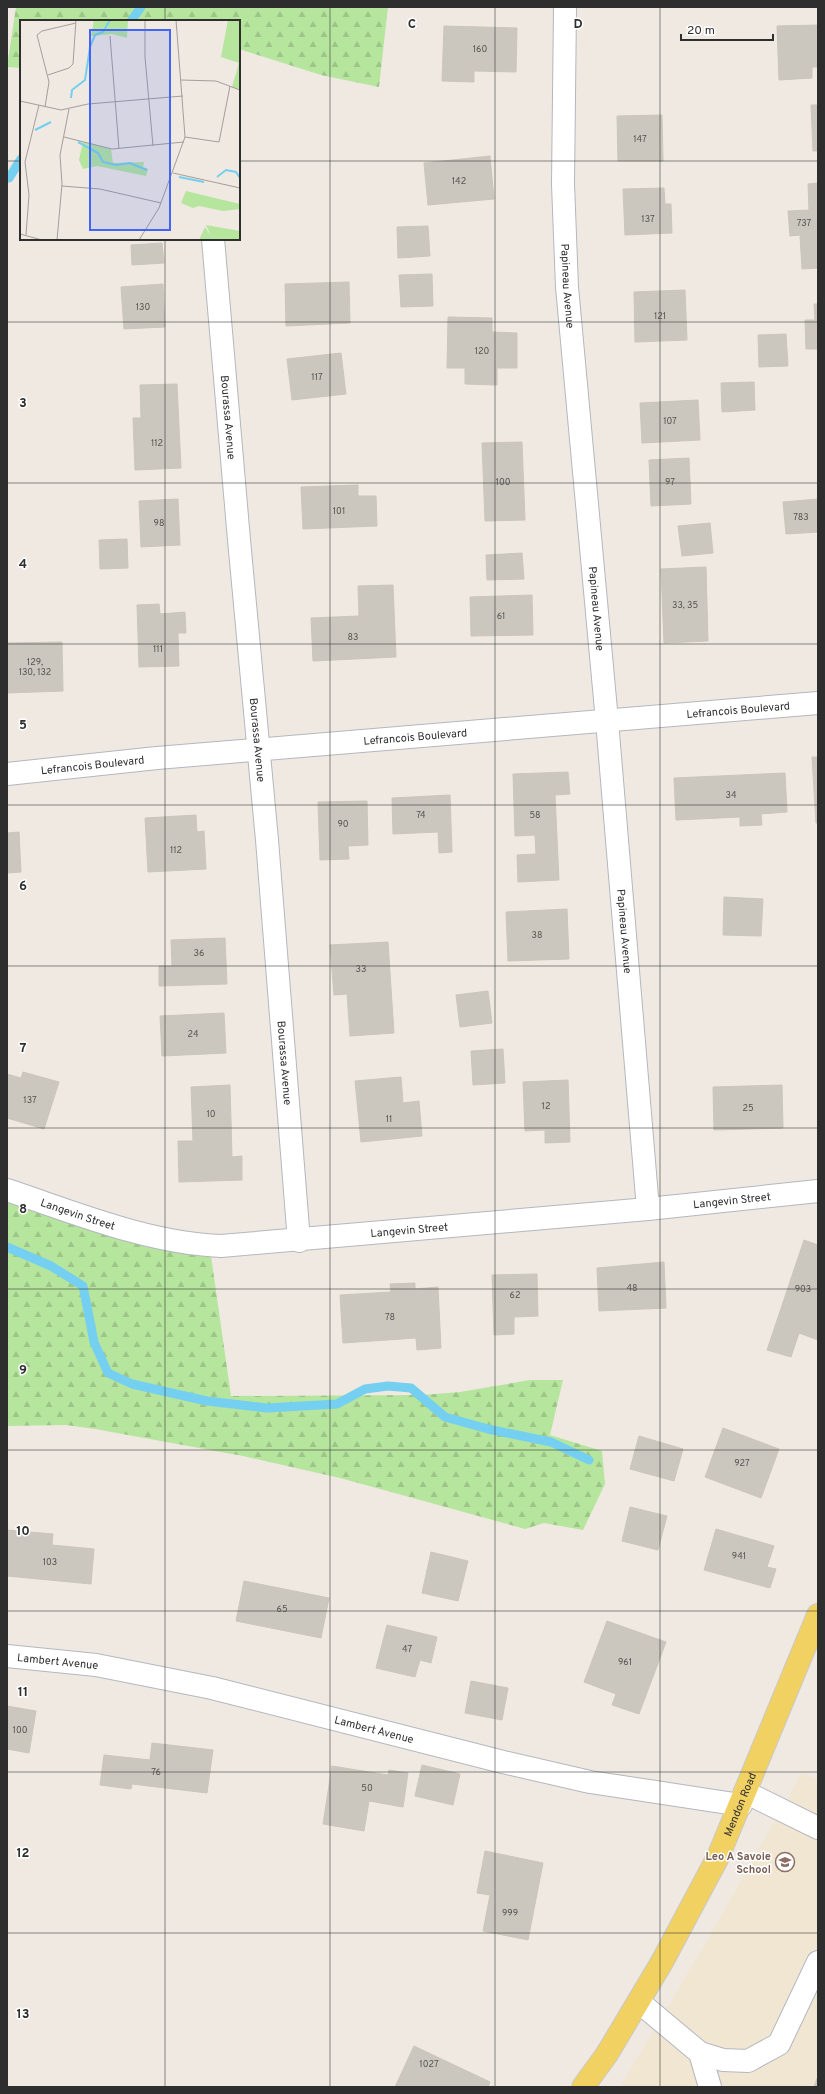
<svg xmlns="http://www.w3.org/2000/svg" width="825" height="2094" font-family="Overpass,sans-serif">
<defs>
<pattern id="forest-firs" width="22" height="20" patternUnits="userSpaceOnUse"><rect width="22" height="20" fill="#b6e59e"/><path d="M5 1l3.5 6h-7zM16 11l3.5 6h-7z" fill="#9dc588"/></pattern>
</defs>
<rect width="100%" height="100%" fill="#efe9e1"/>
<polygon fill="#f0e6d1" points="802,1773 818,1780 818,2087 620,2087 705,1944"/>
<g fill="url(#forest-firs)">
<polygon points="16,7 388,7 379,87 321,75 239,49 239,21 21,21 21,68 7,67"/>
<polygon points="7,1188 209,1242 231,1396 422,1395 460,1392 530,1380 563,1380 550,1435 602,1451 605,1484 583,1530 544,1523 525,1529 340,1478 243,1456 95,1429 66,1425 7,1426"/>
</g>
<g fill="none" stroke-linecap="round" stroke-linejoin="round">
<g stroke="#75cff0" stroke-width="9">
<polyline points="131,21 141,7"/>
<polyline points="7,178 9,178 21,159"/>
<polyline points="7,1247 51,1266 83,1286 94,1342 108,1373 132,1384 207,1401 267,1408 337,1404 365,1389 388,1386 411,1388 445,1417 488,1429 551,1442 589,1460"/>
</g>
</g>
<g fill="#cbc7bf" stroke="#cbc5ba">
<polygon points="818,25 818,67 812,67 812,78 779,80 777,26"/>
<polygon points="444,26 517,28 516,72 474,71 474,82 442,81"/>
<polygon points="811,105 818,105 818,151 813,151"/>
<polygon points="662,115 663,161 618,161 617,116"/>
<polygon points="490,156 494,199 428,205 424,163"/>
<polygon points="818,183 818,268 802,269 800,235 790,236 788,211 809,210 808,184"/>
<polygon points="664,188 665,204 671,204 672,233 625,235 623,189"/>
<polygon points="428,226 430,256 398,258 397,227"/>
<polygon points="162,243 164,263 132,265 131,245"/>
<polygon points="432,274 433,306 401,307 399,275"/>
<polygon points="349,282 350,323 286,326 285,284"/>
<polygon points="163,284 165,327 124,329 121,287"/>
<polygon points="685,290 687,340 635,342 634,292"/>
<polygon points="814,304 818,304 818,349 806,349 805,320 815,320"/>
<polygon points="448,317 492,318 492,332 517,333 517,368 497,368 497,385 465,384 465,368 447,368"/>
<polygon points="786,334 788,366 759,367 758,335"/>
<polygon points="341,353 346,394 292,400 287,359"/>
<polygon points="754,382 755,410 722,412 721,383"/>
<polygon points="177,384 181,468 135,470 133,418 141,418 140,385"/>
<polygon points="698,400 700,440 642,443 640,403"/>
<polygon points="522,442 525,520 485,521 482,443"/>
<polygon points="689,458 691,504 651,506 649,460"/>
<polygon points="358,485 358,496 376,496 377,526 303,529 301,487"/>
<polygon points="178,499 180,545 141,547 139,501"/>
<polygon points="818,499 818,532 786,534 783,502"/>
<polygon points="710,523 713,553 682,556 678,526"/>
<polygon points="127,539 128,568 100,569 99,540"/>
<polygon points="522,553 524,579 487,580 486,555"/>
<polygon points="706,567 708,641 664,643 661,569"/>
<polygon points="393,585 396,657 313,661 311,618 359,616 358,586"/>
<polygon points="532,595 533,635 471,636 470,597"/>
<polygon points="159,604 160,614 185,612 186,633 178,633 179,666 139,667 137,605"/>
<polygon points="62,642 63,691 7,693 7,643"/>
<polygon points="812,757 818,757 818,823 816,823"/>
<polygon points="568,772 570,794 555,795 559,880 518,882 517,855 536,854 535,835 515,836 513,774"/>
<polygon points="785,773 787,812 761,814 762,825 740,826 740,817 676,820 674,778"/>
<polygon points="450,795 452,852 439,853 438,832 393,834 392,798"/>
<polygon points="367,801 368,845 348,846 349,859 320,860 318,802"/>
<polygon points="196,815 197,832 204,831 206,869 148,872 145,818"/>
<polygon points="19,832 21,872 7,873 7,833"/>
<polygon points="724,897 763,899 761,936 723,935"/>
<polygon points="567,909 569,959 508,961 506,912"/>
<polygon points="225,938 227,984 159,986 159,966 172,966 171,940"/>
<polygon points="388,942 394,1033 350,1036 347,994 334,995 330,945"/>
<polygon points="488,991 492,1023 460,1027 456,995"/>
<polygon points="224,1013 226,1053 162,1056 160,1016"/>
<polygon points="503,1049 505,1083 473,1085 471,1051"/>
<polygon points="23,1072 59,1082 44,1129 7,1118 7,1074 21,1078"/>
<polygon points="401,1077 403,1103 419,1101 422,1136 361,1142 355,1081"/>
<polygon points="568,1080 570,1142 545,1143 545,1130 525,1131 523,1082"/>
<polygon points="230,1085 232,1157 242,1156 242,1180 179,1182 178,1141 193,1141 191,1087"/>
<polygon points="782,1085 783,1128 714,1130 713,1087"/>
<polygon points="804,1240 818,1245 818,1340 799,1333 791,1357 767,1350"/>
<polygon points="664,1262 666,1308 599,1311 597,1268"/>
<polygon points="537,1274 538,1316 514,1317 514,1334 494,1335 492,1275"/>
<polygon points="415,1283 415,1289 438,1287 441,1348 417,1350 416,1338 343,1343 340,1295 391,1292 390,1284"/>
<polygon points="723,1428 779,1449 761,1498 705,1477"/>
<polygon points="639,1436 683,1449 674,1481 630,1469"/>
<polygon points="630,1507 667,1516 658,1550 622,1541"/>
<polygon points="716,1529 774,1546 767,1567 776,1569 770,1588 704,1570"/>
<polygon points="7,1530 53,1534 52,1545 94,1549 91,1584 7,1576"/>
<polygon points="431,1552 468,1561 458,1601 422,1593"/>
<polygon points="244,1581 329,1598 321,1638 236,1621"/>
<polygon points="607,1621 666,1642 639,1714 612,1705 616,1694 584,1682"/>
<polygon points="387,1625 437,1637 431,1663 420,1660 415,1677 376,1668"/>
<polygon points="471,1681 508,1688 502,1720 465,1713"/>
<polygon points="7,1706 36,1711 29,1753 7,1749"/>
<polygon points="152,1743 213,1750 207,1793 132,1784 131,1789 100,1785 104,1755 150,1760"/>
<polygon points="422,1765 460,1774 453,1805 415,1796"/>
<polygon points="332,1766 388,1775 389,1770 408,1773 403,1807 369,1801 364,1831 323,1824"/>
<polygon points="485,1851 543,1863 528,1940 483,1931 490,1895 477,1893"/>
<polygon points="414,2046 490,2082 488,2087 395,2087"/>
<polygon points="818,2076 818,2087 814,2087"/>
</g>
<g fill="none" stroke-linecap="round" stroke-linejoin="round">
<defs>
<g id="minor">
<path id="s1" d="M565,7L563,184L567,287L607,721L648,1209"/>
<path id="s2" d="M213,239L239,540L267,840L299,1241"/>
<path id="s3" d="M7,774L157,758L818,703"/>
<path id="s4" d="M7,1190C76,1213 148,1243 221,1246L648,1209L818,1191"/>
<path id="s5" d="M7,1656L96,1665L212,1688L503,1762L590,1782L741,1805"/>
<polyline points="745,1792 818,1828"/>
<polyline points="639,2002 700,2053 723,2060 748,2061 779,2044 818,1962"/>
<polyline points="700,2053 710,2087"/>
</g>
<g id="major">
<path id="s6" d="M583,2087L607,2054L662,1962L718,1857L818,1615"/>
</g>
</defs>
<use href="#minor" stroke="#b4b7c1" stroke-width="24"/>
<use href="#major" stroke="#c9c9c9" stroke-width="24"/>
<use href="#minor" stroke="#fff" stroke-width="22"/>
<use href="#major" stroke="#f2d163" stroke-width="22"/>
</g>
<path fill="none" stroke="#2e2e2e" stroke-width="1" stroke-opacity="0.55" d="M165,7V21M330,7V2087M495,7V2087M660,7V2087M7,161H21M239,161H818M165,239V2087M7,322H818M7,483H818M7,644H818M7,805H818M7,966H818M7,1128H818M7,1289H818M7,1450H818M7,1611H818M7,1772H818M7,1933H818"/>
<defs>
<symbol id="school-ring" viewBox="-11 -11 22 22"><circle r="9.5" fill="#fff" stroke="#8d6e63" stroke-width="1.5"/><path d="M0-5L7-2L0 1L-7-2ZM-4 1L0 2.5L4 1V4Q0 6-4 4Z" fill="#8d6e63"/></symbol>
</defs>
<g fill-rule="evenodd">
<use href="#school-ring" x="774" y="1851" width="22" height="22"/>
</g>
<g text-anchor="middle" stroke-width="3" stroke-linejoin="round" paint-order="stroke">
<g font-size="9" fill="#555452">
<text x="480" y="52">160</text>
<text x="640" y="142">147</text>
<text x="459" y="184">142</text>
<text x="648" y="222">137</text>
<text x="804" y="226">737</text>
<text x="143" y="310">130</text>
<text x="660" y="319">121</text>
<text x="482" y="354">120</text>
<text x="317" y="380">117</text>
<text x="670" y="424">107</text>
<text x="157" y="446">112</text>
<text x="503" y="485">100</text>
<text x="670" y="485">97</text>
<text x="339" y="514">101</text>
<text x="801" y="520">783</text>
<text x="159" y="526">98</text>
<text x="685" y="608">33, 35</text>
<text x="501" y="619">61</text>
<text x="353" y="640">83</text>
<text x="158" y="652">111</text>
<text x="35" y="665">129,<tspan x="35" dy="10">130, 132</tspan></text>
<text x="731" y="798">34</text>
<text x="421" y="818">74</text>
<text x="535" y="818">58</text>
<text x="343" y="827">90</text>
<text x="176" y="853">112</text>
<text x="537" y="938">38</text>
<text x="199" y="956">36</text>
<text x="361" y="972">33</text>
<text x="193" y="1037">24</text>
<text x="30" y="1103">137</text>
<text x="546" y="1109">12</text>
<text x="748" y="1111">25</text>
<text x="211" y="1117">10</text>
<text x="389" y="1122">11</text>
<text x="632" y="1291">48</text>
<text x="803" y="1292">903</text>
<text x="515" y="1298">62</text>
<text x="390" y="1320">78</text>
<text x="742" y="1466">927</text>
<text x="739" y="1559">941</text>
<text x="50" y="1565">103</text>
<text x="282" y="1612">65</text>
<text x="407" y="1652">47</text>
<text x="625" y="1665">961</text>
<text x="20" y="1733">100</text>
<text x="156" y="1775">76</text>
<text x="367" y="1791">50</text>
<text x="510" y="1916">999</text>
<text x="429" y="2067">1027</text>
</g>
<g font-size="11" fill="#2e2e2e" stroke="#fff">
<text dy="4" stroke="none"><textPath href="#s1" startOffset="279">Papineau Avenue</textPath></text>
<text dy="4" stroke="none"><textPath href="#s2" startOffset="179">Bourassa Avenue</textPath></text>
<text dy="4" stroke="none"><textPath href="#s1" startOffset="603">Papineau Avenue</textPath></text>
<text dy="4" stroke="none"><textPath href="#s3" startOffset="734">Lefrancois Boulevard</textPath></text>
<text dy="4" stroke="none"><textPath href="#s3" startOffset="410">Lefrancois Boulevard</textPath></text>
<text dy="4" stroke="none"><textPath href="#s2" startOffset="503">Bourassa Avenue</textPath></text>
<text dy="4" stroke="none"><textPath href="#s3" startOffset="86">Lefrancois Boulevard</textPath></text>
<text dy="4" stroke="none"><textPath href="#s1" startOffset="927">Papineau Avenue</textPath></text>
<text dy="4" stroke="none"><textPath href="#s2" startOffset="827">Bourassa Avenue</textPath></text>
<text dy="4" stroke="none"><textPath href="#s4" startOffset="735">Langevin Street</textPath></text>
<text dy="4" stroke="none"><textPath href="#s4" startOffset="75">Langevin Street</textPath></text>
<text dy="4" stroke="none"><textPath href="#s4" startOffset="411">Langevin Street</textPath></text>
<text dy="4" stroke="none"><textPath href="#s5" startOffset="51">Lambert Avenue</textPath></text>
<text dy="4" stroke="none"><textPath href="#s5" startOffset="375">Lambert Avenue</textPath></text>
<text dy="4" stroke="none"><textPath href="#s6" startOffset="324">Mendon Road</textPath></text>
</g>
<g font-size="11" font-weight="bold" fill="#785e54" stroke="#fff" text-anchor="end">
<text x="771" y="1860">Leo A Savoie<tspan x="771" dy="13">School</tspan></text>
</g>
</g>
<g transform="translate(20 20)">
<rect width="220" height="220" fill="#efe9e1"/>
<path d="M186,205L220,211V220H199L191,216Z" fill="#b6e59e"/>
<path d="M74,0H108L107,18L92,14L71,16ZM208,0H220V70L212,67L219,43L201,37ZM63,122L91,129L93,143L124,142L123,147L128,149L126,156L77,146L63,149L59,140ZM166,171L220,184V189L203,191L179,186L173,188L161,183ZM185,207L191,216L199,220H179Z" fill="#b6e59e"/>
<path fill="none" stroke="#75cff0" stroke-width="2" d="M51,78L52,70L65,60L70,27L75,15L83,12L90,0M15,110L31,102M58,122L78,133L83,142L96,145L110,143L127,150M159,157L184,162M197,157L206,150L216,152L220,158"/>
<path fill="none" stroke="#a29e99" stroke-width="1" d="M125,0V37L133,126M90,16L99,129M28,55L49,48L53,44L56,0M161,60L196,61L220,70M0,81L41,90L68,84L163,76M25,87L29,62L17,15L22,11L56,3M44,117L92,129L164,122M165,117L199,122L210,66M153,153L220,168M42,166L80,169L141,183M0,214L22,220M6,215L9,175L5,142L19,85M37,220L42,164L40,135L49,89M119,220L139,188L165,117L156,0"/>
<path fill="#4264fb" fill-opacity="0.15" stroke="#4264fb" stroke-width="2" d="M70,10H150V210H70Z"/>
<rect width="220" height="220" fill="none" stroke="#2e2e2e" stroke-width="2"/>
</g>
<g font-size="13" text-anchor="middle" font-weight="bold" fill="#2e2e2e" stroke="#fff" stroke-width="3" stroke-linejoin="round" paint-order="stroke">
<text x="412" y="28">C</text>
<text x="578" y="28">D</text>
<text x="23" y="407">3</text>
<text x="23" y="568">4</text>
<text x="23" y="729">5</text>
<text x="23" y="890">6</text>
<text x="23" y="1052">7</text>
<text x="23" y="1213">8</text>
<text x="23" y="1374">9</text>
<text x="23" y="1535">10</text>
<text x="23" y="1696">11</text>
<text x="23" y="1857">12</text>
<text x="23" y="2018">13</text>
</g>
<rect width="825" height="2094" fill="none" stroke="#2e2e2e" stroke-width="16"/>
<path d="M681 34v6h92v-6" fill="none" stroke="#2e2e2e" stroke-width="2"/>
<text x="687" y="34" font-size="12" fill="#2e2e2e" stroke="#ffffff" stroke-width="3" paint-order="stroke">20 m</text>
</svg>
